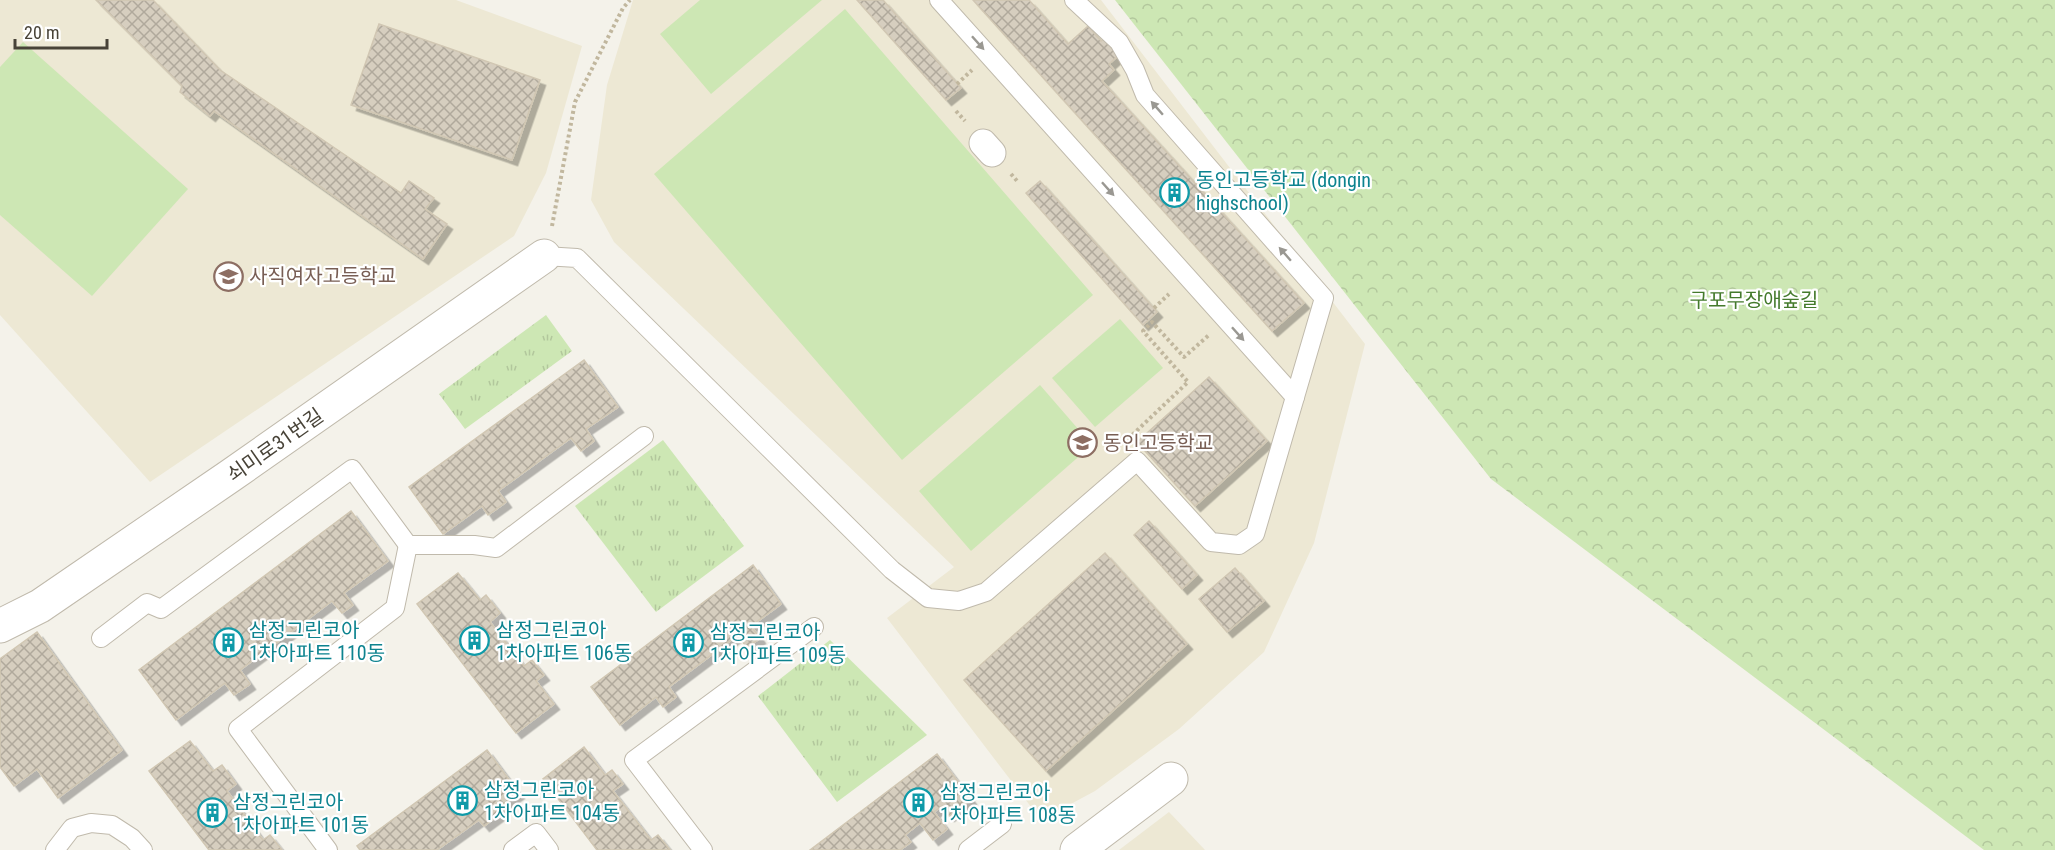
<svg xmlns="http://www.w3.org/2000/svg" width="2055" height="850" font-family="'Roboto Condensed','Noto Sans KR',sans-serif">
<defs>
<pattern id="forest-crowns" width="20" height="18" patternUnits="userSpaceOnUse" patternTransform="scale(1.5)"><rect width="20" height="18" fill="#cde7b4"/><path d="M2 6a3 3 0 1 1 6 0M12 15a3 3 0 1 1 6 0" fill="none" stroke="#b2c79c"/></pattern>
<pattern id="park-tufts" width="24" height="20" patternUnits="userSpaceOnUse" patternTransform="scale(1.5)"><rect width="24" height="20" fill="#cde7b4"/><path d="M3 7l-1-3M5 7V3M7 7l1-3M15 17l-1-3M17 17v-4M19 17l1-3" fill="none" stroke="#b2c79c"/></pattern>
<pattern id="building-cross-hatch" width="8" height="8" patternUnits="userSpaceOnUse" patternTransform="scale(1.5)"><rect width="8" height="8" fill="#d6cebf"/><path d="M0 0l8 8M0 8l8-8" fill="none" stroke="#b0a99c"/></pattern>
<filter id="shadow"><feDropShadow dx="5.5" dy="5.5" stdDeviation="0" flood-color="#0004"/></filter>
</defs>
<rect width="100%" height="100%" fill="#f4f2ea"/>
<g fill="#ede8d4">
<polygon points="0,0 456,0 582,46 546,173 514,236 150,482 0,315"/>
<polygon points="633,0 1101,0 1365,344 1314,543 1264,652 1179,729 1095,791 1041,820 887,618 954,567 614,242 591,200 607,85"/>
<polygon points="1169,812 1205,850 1119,850"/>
</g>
<polygon fill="url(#forest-crowns)" points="1115,0 2055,0 2055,850 1984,850 1491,479"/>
<g fill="url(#park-tufts)">
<polygon points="546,315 572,351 465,429 439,394"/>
<polygon points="663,440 744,546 656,612 575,506"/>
<polygon points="830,640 927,735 837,802 758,696"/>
</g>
<g fill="#cde7b4">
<polygon points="700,0 822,0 711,94 660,34"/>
<polygon points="845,9 1093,295 902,460 654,174"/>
<polygon points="23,42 188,189 92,296 0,215 0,67"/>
<polygon points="1120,319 1163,368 1095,427 1052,378"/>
<polygon points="1040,385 1092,445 971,551 919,491"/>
</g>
<g fill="url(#building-cross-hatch)" stroke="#d1c7b3" stroke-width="1.5" filter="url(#shadow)">
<polygon points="96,0 153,0 220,70 401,193 409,181 434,198 425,209 447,224 423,259 214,111 210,116 180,92 182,86"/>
<polygon points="857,0 883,0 961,88 946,100"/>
<polygon points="973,0 1029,0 1068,44 1088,26 1101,41 1105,38 1120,54 1109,64 1114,70 1102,81 1304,303 1272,331"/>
<polygon points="379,24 540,80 512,160 351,105"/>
<polygon points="1040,181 1157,312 1143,325 1026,193"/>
<polygon points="584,360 618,407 586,429 594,441 581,451 571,438 498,491 506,502 488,515 482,506 443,534 409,487"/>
<polygon points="1209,377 1267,441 1195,506 1137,442"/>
<polygon points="351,511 388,561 344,593 353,605 342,613 332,601 240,670 250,684 234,695 225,683 176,720 139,670"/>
<polygon points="1149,521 1197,575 1182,589 1134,535"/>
<polygon points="1105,553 1187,644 1046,771 964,680"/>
<polygon points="753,565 781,604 751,626 760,638 747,648 738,635 669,687 676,697 663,707 656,697 620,725 591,687"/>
<polygon points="1235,568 1264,601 1227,632 1199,599"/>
<polygon points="458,573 480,600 486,595 500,613 490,622 524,666 532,660 544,675 536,681 554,704 516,733 417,604"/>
<polygon points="37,632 122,750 58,798 37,769 14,786 0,767 0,659"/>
<polygon points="190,741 213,771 222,765 236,784 227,791 263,840 270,835 282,850 209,850 149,771"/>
<polygon points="584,747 605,775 612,770 623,784 613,791 651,840 658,835 670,850 597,850 543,779"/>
<polygon points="487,750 519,793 496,809 500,814 484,826 479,820 437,850 360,850 357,846"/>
<polygon points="937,754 971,799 949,816 942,806 934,812 947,829 933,840 920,823 905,835 911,842 900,850 810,850"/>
</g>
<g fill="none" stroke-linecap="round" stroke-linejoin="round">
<defs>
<g id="service">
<polyline points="939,0 1295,397 1324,298 1145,95 1135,70 1119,42 1074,0"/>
<polyline points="544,256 577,258 892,570 928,598 959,601 986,592 1137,461 1211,542 1239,545 1255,534 1295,397"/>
<polyline points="101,638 147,603 161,609 352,469 408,545"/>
<polyline points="55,850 72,828 91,823 112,825 132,838 143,850"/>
<polyline points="328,850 238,729 395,608 408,545 474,545 496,548 644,436"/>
<polyline points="513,850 536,833 549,850"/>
<polyline points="703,850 634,760 814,627"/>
<polyline points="968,850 1002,824"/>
</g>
<polyline id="pedestrian" points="983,143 992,153"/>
<g id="minor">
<polyline points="0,626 40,606 230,476 544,256"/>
<polyline points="1077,850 1171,779"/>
</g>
</defs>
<use href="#service" stroke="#c0baac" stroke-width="20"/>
<use href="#pedestrian" stroke="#c0baac" stroke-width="29"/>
<use href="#minor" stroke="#c0baac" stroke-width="35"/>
<g stroke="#c1b79e" stroke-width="4" stroke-dasharray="3 3" stroke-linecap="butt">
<polyline points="957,84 972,70"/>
<polyline points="956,111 965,121"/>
<polyline points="1011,174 1018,182"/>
<polyline points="552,226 575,102 623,8 630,0"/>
<polyline points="1154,308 1169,294"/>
<polyline points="1128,439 1188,382 1143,331 1152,322 1184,357 1209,335"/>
</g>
<use href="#service" stroke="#fff" stroke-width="18"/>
<use href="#pedestrian" stroke="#fff" stroke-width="27"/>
<use href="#minor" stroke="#fff" stroke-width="33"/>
</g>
<defs><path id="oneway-solid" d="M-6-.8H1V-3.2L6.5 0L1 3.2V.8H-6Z" transform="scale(1.5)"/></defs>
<g fill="#9a9892">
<use href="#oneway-solid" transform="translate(978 43) rotate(48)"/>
<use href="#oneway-solid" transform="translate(1157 108) rotate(-131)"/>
<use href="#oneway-solid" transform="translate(1108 189) rotate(48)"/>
<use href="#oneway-solid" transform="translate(1285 254) rotate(-131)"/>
<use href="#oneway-solid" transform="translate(1238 334) rotate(48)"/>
</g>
<defs>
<symbol id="building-ring" viewBox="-11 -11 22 22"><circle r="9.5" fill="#fff" stroke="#0f9aa8" stroke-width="1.5"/><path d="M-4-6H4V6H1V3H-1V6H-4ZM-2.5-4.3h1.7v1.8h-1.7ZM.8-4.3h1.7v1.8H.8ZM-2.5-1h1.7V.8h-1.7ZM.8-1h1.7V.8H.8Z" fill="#0f9aa8"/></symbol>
<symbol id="school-ring" viewBox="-11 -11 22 22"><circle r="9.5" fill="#fff" stroke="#8d6e63" stroke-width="1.5"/><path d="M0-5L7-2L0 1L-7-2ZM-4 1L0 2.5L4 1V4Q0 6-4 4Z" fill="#8d6e63"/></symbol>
</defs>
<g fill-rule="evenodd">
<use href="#building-ring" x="1158" y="176" width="33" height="33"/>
<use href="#school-ring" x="212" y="260" width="33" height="33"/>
<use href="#school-ring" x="1066" y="426" width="33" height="33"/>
<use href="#building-ring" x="458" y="624" width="33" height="33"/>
<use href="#building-ring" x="212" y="626" width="33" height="33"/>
<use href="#building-ring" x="672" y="626" width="33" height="33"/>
<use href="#building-ring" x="446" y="784" width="33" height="33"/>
<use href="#building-ring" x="902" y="786" width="33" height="33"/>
<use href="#building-ring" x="196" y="796" width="33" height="33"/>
</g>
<g text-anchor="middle" stroke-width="4.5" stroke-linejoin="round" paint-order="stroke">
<g font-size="20" fill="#0d838f" stroke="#fff" text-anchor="start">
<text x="1196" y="187">동인고등학교 (dongin<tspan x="1196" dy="23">highschool)</tspan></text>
<text x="249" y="637">삼정그린코아<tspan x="249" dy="23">1차아파트 110동</tspan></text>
<text x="496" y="637">삼정그린코아<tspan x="496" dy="23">1차아파트 106동</tspan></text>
<text x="710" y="639">삼정그린코아<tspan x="710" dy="23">1차아파트 109동</tspan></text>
<text x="484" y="797">삼정그린코아<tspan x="484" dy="23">1차아파트 104동</tspan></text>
<text x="940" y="799">삼정그린코아<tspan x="940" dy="23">1차아파트 108동</tspan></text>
<text x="233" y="809">삼정그린코아<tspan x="233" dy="23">1차아파트 101동</tspan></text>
</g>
<g font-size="20" fill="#785e54" stroke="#fff" text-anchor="start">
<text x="249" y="283">사직여자고등학교</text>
<text x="1103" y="450">동인고등학교</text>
</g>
<g font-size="20" fill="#447a2c" stroke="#fff">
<text x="1754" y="307">구포무장애숲길</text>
</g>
<g font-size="20" fill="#484338" stroke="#fff">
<text transform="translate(275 445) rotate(-35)" y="7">쇠미로31번길</text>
</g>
</g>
<path d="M15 39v9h92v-9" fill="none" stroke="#484338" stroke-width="3"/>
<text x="24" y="39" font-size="18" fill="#484338" stroke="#ffffff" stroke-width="4.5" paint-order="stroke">20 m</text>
</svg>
